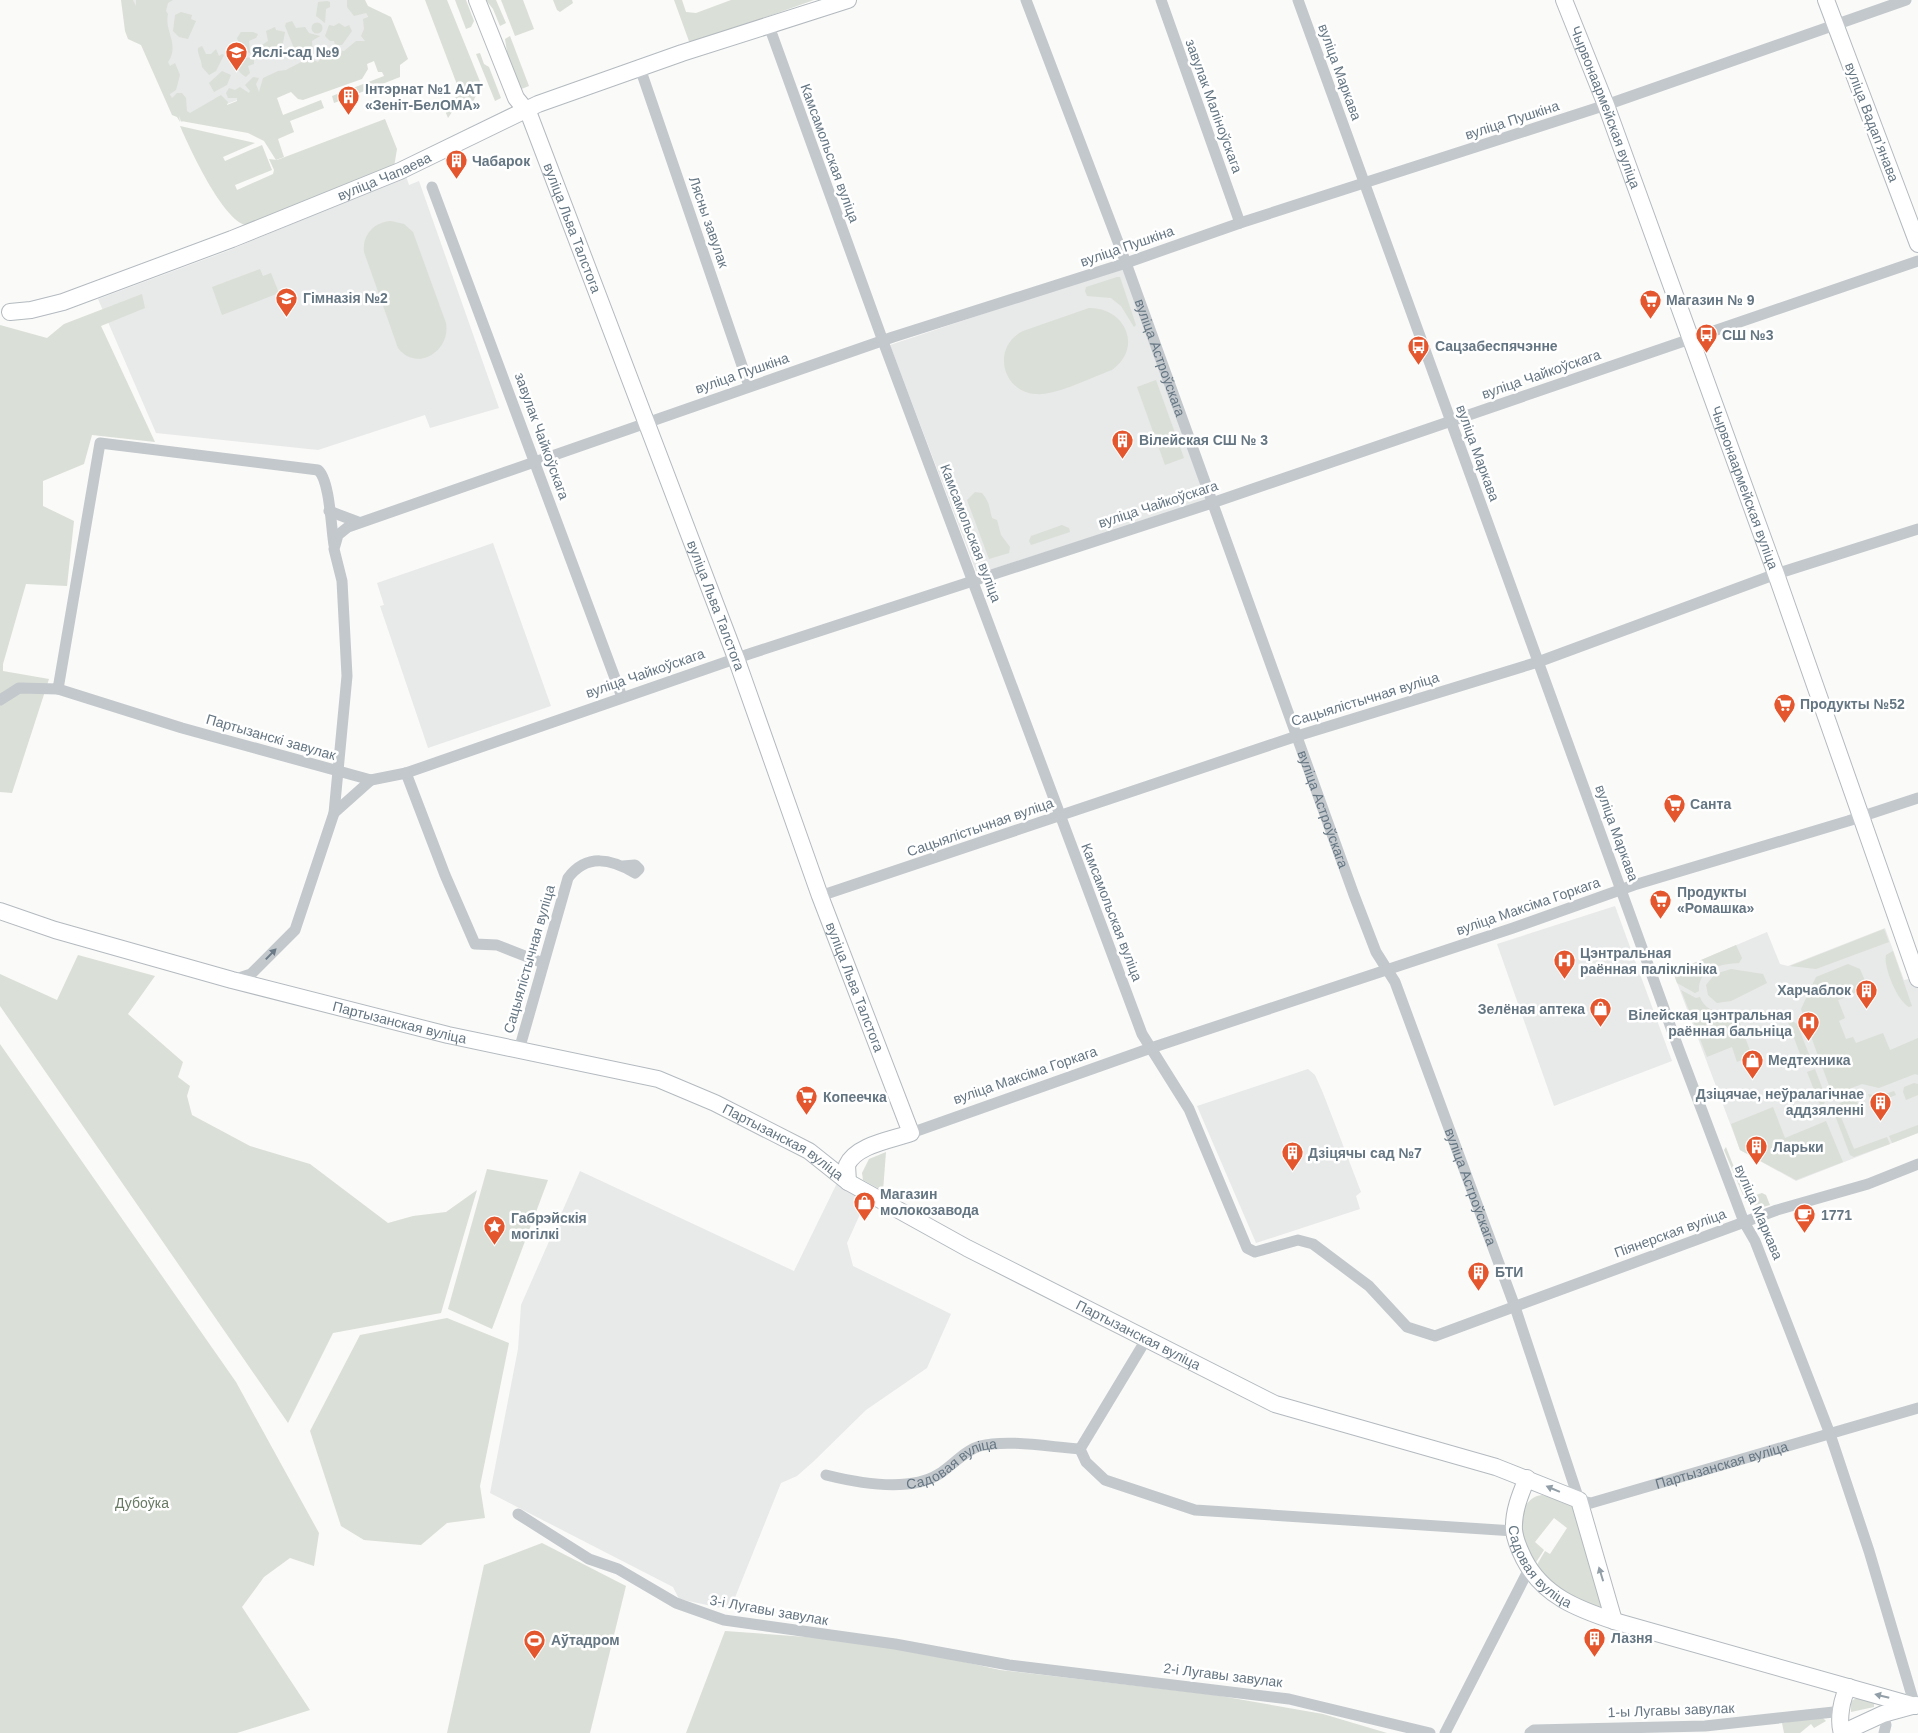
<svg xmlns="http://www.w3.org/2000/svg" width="1918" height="1733" font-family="Arial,sans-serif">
<rect width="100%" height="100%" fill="#fafaf8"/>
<g fill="#e8e9e9">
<polygon points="133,0 361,0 379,45 181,122"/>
<polygon points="406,176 409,185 419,181 499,408 430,428 425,415 318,450 156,433 98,299 230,250"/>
<polygon points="1123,267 1206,500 977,574 890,345"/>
<polygon points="493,543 551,706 428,748 380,606 384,605 377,583"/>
<polygon points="1615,906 1672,1061 1554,1106 1497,944"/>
<polygon points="1885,928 1904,980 1918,977 1918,1133 1796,1181 1740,1150 1673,972 1767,932 1780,964 1788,966"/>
<polygon points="1308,1069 1315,1075 1323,1093 1361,1192 1356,1196 1360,1209 1256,1243 1197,1106"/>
<polygon points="580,1171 794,1271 837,1183 871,1190 847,1243 853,1266 951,1314 927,1368 866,1410 814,1461 797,1476 781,1483 730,1610 679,1599 673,1587 490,1493 518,1349 521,1305"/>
</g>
<g fill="#dadfd7">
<path d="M121,0H133L136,6V0H173L168,3L166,11L168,14C164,31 180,45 168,62L170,66L175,63L180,75L176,90L170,94L172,98L177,93H182L186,98L187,111L190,113L221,95L228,102L227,105L237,101V98H228L226,93L229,88L235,90L240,87L249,93L250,91L245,85L253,77L259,78L256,84L259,92L263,78L278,71L286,70L309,58L318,62C323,53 334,50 344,51L356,41H365L361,36L364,29L363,19L368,17L366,13L354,16L347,7V0H365L368,6L391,17L408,59L400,65V77L334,103L332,96L384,76L382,72H378L374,61L367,64L368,69L362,79L303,100L298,99L291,92L277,98L283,115L321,100L324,108L290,121L294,132L278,139L284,157L276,160L264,141L248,133L181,121L179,115L180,122L177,117L172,115L141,45L128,39L125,31Z"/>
<polygon points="425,0 447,0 481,84 473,102 454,109 448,118 442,103 461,95"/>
<polygon points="455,0 466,0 474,21 471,27 466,29"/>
<polygon points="486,0 496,0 506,23 500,26 493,9"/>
<polygon points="501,0 523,0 534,29 515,36"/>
<polygon points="553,0 572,0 573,3 560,12 557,10"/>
<polygon points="674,0 682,0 686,12 696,13 731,0 814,0 690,44"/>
<polygon points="327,1 330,2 330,7 326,9 325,23 316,16 318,2"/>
<polygon points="181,12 192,15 191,19 196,21 188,39 179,37 173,31 175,15"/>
<polygon points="292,21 296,28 305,27 309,33 320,36 312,41 313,57 305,54 300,47 294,48 285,26 286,23"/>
<circle cx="317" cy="28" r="5.5"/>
<polygon points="339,23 345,27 349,25 352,31 342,45 335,45 334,41 330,41 325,36 329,25 334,26"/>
<polygon points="275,27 276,30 285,32 283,43 276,50 275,55 264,51 262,45 268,41 266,31"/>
<polygon points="241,32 253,32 258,34 256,38 249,41 250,53 241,49 237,38"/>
<polygon points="510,36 529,86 519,90 509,64 505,39"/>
<path d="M202,46L206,54H211L216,49L219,56L222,54L224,55L216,71L209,75L202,67C202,60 197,54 198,48Z"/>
<path d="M239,52L243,54V58L254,57V64L248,66L250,73L246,77C238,73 234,63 233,55Z"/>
<polygon points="480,53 484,64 489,67 501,98 495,101 476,54"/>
<polygon points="222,71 231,75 227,85 214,92 209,83"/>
<path d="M385,119L397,149L394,167L246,225C223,221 189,147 180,126L255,143L223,157L225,161L262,145L272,170L235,185L237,190L273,174L274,170L269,159L277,160Z"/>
<path d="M391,221L404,224L413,232L446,323C451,350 417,373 398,348L364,252C362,234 375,222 391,221Z"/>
<polygon points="260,269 263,276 271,273 279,293 222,315 212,287"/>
<polygon points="1117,277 1120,277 1136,325 1134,327 1121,306 1111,298 1087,296 1085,291 1086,287"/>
<polygon points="142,294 145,308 101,326 155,442 92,435 84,464 43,481 43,506 74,521 67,586 26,584 3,664 3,671 49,679 12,793 0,792 0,325 47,338 64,324"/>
<path d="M1089,308C1126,308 1143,348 1112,370C1092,377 1056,396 1035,394C1001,391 992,346 1023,331Z"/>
<polygon points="1156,380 1184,458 1165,465 1137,387"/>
<path d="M975,492L982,493C990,503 989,507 992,518L997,520L1001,535L1010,547L1009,553L989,559L967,500Z"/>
<polygon points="1062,525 1069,528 1070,532 1031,545 1029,541 1031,536"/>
<polygon points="1884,929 1889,942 1816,969 1790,966"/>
<path d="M1736,945L1742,958L1739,963C1721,964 1698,968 1699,991L1695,993L1677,983L1673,972Z"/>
<path d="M1893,951L1912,1006L1909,1007C1898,1002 1883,967 1886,955Z"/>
<polygon points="78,955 155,976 128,1014 183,1062 178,1077 190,1086 187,1096 192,1115 250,1146 310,1164 388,1223 413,1216 446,1212 477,1190 441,1313 333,1333 288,1423 0,1006 0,974 57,1000"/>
<polygon points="1848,964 1860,969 1868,988 1852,994 1850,988 1847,988 1849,996 1838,1000 1845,1018 1839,1021 1846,1039 1853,1037 1856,1043 1883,1033 1890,1050 1918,1038 1918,1075 1915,1074 1879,1088 1862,1084 1836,1094 1831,1091 1801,1009 1816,977"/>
<polygon points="1731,969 1763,974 1767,983 1731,1001 1717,1003 1708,995 1706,985 1715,974"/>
<path d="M1681,990L1696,998L1700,997C1705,1012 1722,1014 1735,1010L1752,1056L1737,1062L1732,1047L1707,1057Z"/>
<polygon points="1792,1021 1797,1024 1811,1059 1803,1062 1788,1022"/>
<polygon points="0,1044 236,1382 319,1533 314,1566 290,1558 264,1577 242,1607 310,1710 237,1733 0,1733"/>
<polygon points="1815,1069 1826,1098 1822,1110 1807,1072"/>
<polygon points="1914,1083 1918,1084 1918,1095 1906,1100 1903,1092 1904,1087"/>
<polygon points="1894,1091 1896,1095 1872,1104 1868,1094 1879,1096"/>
<polygon points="1855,1096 1860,1109 1841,1117 1854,1149 1887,1137 1890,1144 1854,1157 1850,1155 1833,1110 1840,1103"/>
<polygon points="1773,1107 1785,1138 1826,1121 1843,1162 1796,1180 1740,1150 1731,1124"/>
<polygon points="1918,1125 1918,1133 1892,1143 1889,1136"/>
<polygon points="1726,1147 1747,1200 1746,1202 1724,1150"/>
<polygon points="886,1152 883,1191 863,1180 862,1173 869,1159"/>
<polygon points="487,1169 548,1180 492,1329 448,1309"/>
<polygon points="1762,1193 1766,1195 1770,1205 1760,1208 1754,1205 1750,1197"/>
<polygon points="447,1318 509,1343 480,1486 485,1518 447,1523 421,1545 364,1540 341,1526 310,1431 360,1335"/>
<path d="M1542,1495L1572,1503L1609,1613L1574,1599L1535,1568L1545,1551L1550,1554L1567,1528L1554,1518L1535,1542L1544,1550L1533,1567C1529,1556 1520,1543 1519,1532C1517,1518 1526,1496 1542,1495Z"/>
<polygon points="542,1543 626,1586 590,1733 447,1733 484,1565"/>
<polygon points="725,1631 820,1638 911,1650 1000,1670 1215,1695 1323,1714 1387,1733 686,1733"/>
<polygon points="1861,1696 1874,1702 1874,1707 1851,1712 1851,1701"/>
<polygon points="1821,1716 1826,1721 1814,1728 1811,1724 1800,1733 1784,1733 1782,1723"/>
</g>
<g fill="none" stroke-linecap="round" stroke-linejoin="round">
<defs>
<g id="secondary">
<path id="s3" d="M477,0L516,98L529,114L736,658L820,896L911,1133C891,1140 856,1145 847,1165L848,1182"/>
<path id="s4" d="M1564,0L1606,105L1776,574L1918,979"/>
<polyline points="1826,0 1918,244"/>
<path id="s5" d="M10,312L31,310L63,302L232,239L400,171L538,104L682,53L848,0"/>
<path id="s6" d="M0,911L55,930L232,980L448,1035L658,1079L715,1103L809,1151L848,1182L967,1248L1275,1404L1496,1467L1579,1500L1614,1621"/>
<path id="s7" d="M1527,1478C1520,1495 1513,1512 1514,1530C1515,1540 1520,1551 1524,1559C1543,1596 1578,1609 1614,1621L1915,1706"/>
<polyline points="1842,1733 1883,1714 1916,1705"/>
<path d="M1842,1733C1838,1722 1841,1697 1849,1687"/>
</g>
</defs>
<use href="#secondary" stroke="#b3babf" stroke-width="18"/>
<g stroke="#c3c8cc" stroke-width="11">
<path id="s1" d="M1026,0L1126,263L1354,895L1376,952L1395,982L1515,1307L1579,1500L1591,1503L1918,1408"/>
<polyline points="1161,0 1240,223"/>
<polyline points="1298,0 1678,1047 1744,1222 1755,1241 1830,1434 1869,1551 1915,1706"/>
<polyline points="769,26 884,344 1142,1034 1189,1109 1247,1248 1255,1252 1298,1240 1313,1244 1369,1286 1407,1327 1435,1336 1777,1210 1868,1184 1918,1164"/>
<polyline points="640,68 749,386"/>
<polyline points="432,187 622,697"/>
<polyline points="329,511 358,522"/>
<polyline points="58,689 182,728 371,780 406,773 749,654 1212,503 1918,261"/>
<path d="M0,700L19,688L58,689L100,443L318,470C330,480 331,528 334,545"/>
<polyline points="406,773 445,875 475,944 497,945 543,963"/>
<polyline points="334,813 371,780"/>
<polyline points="820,896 1297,736 1538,662 1776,574 1918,529"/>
<polyline points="233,980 251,974 295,930 334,813 347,676 342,581 334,549 338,535 348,527 893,337 1126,263 1240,223 1606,105 1906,0"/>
<path d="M519,1050L568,878C587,853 611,859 635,873L639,869L635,865L623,866"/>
<polyline points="911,1133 1151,1048 1513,928 1634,885 1848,821 1918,798"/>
<polyline points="1147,1338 1080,1449 1086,1462 1105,1480 1195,1510 1514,1531"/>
<path id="s2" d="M826,1475C858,1483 909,1493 939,1474C952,1466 965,1450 980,1446C1008,1439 1050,1447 1080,1449"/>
<polyline points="518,1514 589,1559 618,1569 676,1603 724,1620 895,1644 1009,1665 1289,1699 1430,1733"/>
<polyline points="1883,1714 1886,1725 1884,1733"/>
<polyline points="1445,1733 1529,1569"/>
<polyline points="1530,1733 1534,1730 1705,1726 1843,1711"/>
</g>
<use href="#secondary" stroke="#fff" stroke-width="16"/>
</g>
<defs><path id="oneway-solid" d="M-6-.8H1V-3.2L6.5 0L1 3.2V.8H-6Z" transform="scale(1.25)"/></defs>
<use fill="#6a7a87" href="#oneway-solid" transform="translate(271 954) rotate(-46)"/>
<g fill="#939fa8">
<use href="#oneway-solid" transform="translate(1553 1489) rotate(-157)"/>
<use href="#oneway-solid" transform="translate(1601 1574) rotate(-107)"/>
<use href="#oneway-solid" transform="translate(1882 1696) rotate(-166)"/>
</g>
<defs>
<symbol id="school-pin" viewBox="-11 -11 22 30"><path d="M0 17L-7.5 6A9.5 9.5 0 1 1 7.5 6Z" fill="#e4572e" stroke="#fff"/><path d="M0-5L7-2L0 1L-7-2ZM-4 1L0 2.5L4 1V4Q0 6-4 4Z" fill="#fff"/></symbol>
<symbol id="building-pin" viewBox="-11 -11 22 30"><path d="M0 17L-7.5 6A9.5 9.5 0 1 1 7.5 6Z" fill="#e4572e" stroke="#fff"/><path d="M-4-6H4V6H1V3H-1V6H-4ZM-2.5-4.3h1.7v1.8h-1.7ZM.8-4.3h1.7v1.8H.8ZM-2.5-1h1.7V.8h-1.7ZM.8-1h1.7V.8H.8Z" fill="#fff"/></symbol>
<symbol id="supermarket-pin" viewBox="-11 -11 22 30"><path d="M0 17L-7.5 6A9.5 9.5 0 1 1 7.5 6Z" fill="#e4572e" stroke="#fff"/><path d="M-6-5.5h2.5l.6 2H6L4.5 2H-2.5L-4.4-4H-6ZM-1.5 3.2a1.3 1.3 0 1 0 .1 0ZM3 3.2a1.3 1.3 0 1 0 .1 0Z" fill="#fff"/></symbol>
<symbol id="bus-pin" viewBox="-11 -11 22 30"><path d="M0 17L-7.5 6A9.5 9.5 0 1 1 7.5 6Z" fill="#e4572e" stroke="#fff"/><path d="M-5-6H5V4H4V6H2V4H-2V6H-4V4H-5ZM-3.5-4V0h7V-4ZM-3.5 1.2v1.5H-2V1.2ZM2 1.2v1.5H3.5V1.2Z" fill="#fff"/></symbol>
<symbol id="hospital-pin" viewBox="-11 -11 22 30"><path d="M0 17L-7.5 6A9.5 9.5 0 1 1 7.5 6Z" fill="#e4572e" stroke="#fff"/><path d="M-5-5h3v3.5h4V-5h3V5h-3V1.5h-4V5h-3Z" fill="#fff"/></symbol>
<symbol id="shop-pin" viewBox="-11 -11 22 30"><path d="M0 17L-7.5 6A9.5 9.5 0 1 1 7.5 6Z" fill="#e4572e" stroke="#fff"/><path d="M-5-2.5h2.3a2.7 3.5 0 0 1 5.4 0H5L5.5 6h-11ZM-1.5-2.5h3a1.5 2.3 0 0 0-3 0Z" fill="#fff"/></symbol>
<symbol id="cafe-pin" viewBox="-11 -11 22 30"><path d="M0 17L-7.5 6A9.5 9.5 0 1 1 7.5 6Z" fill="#e4572e" stroke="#fff"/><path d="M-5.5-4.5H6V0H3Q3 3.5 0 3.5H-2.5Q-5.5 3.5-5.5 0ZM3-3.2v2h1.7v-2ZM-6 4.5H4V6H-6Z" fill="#fff"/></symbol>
<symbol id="sight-pin" viewBox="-11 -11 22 30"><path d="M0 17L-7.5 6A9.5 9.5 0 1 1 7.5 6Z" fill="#e4572e" stroke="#fff"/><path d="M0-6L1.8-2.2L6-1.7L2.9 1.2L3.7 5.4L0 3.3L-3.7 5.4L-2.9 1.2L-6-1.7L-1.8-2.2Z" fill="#fff"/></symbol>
<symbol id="stadium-pin" viewBox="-11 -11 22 30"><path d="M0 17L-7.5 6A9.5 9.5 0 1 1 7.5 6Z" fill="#e4572e" stroke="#fff"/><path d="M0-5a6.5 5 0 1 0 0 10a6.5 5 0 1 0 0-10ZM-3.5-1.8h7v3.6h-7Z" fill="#fff"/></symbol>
</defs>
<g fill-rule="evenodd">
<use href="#school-pin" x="224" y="40" width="25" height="34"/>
<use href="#building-pin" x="336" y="84" width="25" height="34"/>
<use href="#building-pin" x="444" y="148" width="25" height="34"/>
<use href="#school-pin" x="274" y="286" width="25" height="34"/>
<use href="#supermarket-pin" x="1638" y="288" width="25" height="34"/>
<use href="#bus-pin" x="1694" y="322" width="25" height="34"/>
<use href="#bus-pin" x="1406" y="334" width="25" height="34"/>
<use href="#building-pin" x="1110" y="428" width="25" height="34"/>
<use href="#supermarket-pin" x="1772" y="692" width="25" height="34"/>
<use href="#supermarket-pin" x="1662" y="792" width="25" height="34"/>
<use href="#supermarket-pin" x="1648" y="888" width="25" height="34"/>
<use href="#hospital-pin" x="1552" y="948" width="25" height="34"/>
<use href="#building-pin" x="1854" y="978" width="25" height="34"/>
<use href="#shop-pin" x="1588" y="996" width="25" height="34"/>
<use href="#hospital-pin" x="1796" y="1010" width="25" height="34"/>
<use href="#shop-pin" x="1740" y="1048" width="25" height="34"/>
<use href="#supermarket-pin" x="794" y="1084" width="25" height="34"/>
<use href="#building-pin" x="1868" y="1090" width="25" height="34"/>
<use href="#building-pin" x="1744" y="1134" width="25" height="34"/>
<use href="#building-pin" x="1280" y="1140" width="25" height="34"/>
<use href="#shop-pin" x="852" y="1190" width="25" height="34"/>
<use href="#cafe-pin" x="1792" y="1202" width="25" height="34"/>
<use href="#sight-pin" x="482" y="1214" width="25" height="34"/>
<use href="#building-pin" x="1466" y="1260" width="25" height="34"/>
<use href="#building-pin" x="1582" y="1626" width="25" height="34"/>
<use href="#stadium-pin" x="522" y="1628" width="25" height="34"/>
</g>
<g text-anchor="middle" stroke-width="5" stroke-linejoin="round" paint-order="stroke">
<g font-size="14" font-weight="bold" fill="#657683" stroke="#fff" text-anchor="start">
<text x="252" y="57">Яслі-сад №9</text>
<text x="365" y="94">Інтэрнат №1 ААТ<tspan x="365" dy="16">«Зеніт-БелОМА»</tspan></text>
<text x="472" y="166">Чабарок</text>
<text x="303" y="303">Гімназія №2</text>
<text x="1666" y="305">Магазин № 9</text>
<text x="1722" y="340">СШ №3</text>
<text x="1435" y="351">Сацзабеспячэнне</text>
<text x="1139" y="445">Вілейская СШ № 3</text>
<text x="1800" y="709">Продукты №52</text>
<text x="1690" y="809">Санта</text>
<text x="1677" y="897">Продукты<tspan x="1677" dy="16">«Ромашка»</tspan></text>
<text x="1580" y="958">Цэнтральная<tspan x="1580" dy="16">раённая паліклініка</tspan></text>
<text x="1851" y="995" text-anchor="end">Харчаблок</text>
<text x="1585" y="1014" text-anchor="end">Зелёная аптека</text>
<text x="1792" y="1020" text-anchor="end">Вілейская цэнтральная<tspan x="1792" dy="16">раённая бальніца</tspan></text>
<text x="1768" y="1065">Медтехника</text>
<text x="1864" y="1099" text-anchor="end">Дзіцячае, неўралагічнае<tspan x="1864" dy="16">аддзяленні</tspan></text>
<text x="823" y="1102">Копеечка</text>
<text x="1773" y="1152">Ларьки</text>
<text x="1308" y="1158">Дзіцячы сад №7</text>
<text x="880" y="1199">Магазин<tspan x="880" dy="16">молокозавода</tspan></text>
<text x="1821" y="1220">1771</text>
<text x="511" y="1223">Габрэйскія<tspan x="511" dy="16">могілкі</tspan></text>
<text x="1495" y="1277">БТИ</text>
<text x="1611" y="1643">Лазня</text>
<text x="551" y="1645">Аўтадром</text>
</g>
<g font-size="14" fill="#657683" stroke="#fff">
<text transform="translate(1340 72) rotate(70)" y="5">вуліца Маркава</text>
<text transform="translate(1214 106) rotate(70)" y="5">завулак Маліноўскага</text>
<text dy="5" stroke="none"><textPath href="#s4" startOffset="115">Чырвонаармейская вуліца</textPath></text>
<text transform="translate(1512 120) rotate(-18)" y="5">вуліца Пушкіна</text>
<text transform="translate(1872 122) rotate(69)" y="5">вуліца Вадапʼянава</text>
<text transform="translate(830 153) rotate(70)" y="5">Камсамольская вуліца</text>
<text dy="5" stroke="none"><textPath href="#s5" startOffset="399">вуліца Чапаева</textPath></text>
<text transform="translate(709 222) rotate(71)" y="5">Лясны завулак</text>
<text dy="5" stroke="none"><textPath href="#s3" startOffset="248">вуліца Льва Талстога</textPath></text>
<text transform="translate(1127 246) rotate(-19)" y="5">вуліца Пушкіна</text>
<text dy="5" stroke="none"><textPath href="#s1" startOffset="382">вуліца Астроўскага</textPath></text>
<text transform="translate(742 373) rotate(-19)" y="5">вуліца Пушкіна</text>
<text transform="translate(1541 374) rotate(-19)" y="5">вуліца Чайкоўскага</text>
<text transform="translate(542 436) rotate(70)" y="5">завулак Чайкоўскага</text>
<text transform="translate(1478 453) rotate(70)" y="5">вуліца Маркава</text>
<text dy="5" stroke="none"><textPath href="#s4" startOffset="520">Чырвонаармейская вуліца</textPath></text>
<text transform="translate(1158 504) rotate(-18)" y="5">вуліца Чайкоўскага</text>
<text transform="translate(971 533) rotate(69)" y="5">Камсамольская вуліца</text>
<text dy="5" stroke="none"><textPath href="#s3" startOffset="652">вуліца Льва Талстога</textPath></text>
<text transform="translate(645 673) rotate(-19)" y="5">вуліца Чайкоўскага</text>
<text transform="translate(1365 699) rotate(-17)" y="5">Сацыялістычная вуліца</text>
<text transform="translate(271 737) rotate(16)" y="5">Партызанскі завулак</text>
<text dy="5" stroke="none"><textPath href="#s1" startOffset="862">вуліца Астроўскага</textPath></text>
<text transform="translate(980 827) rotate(-19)" y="5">Сацыялістычная вуліца</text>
<text transform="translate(1617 833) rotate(70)" y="5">вуліца Маркава</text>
<text transform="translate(1528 906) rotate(-19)" y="5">вуліца Максіма Горкага</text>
<text transform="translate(1112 912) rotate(69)" y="5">Камсамольская вуліца</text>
<text transform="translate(529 959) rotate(-74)" y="5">Сацыялістычная вуліца</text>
<text dy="5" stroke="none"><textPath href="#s3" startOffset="1058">вуліца Льва Талстога</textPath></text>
<text dy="5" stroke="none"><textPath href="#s6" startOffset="415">Партызанская вуліца</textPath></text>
<text transform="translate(1025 1075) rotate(-19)" y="5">вуліца Максіма Горкага</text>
<text dy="5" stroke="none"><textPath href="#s6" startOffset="820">Партызанская вуліца</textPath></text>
<text dy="5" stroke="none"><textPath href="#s1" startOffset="1268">вуліца Астроўскага</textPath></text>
<text transform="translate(1759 1212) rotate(67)" y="5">вуліца Маркава</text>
<text transform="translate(1670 1233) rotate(-20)" y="5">Піянерская вуліца</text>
<text dy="5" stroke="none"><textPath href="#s6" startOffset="1225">Партызанская вуліца</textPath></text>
<text dy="5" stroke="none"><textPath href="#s2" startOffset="132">Садовая вуліца</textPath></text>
<text dy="5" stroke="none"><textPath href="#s1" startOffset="1748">Партызанская вуліца</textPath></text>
<text dy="5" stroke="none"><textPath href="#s7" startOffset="100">Садовая вуліца</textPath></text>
<text transform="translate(769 1610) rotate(10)" y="5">3-і Лугавы завулак</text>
<text transform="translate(1223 1675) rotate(7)" y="5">2-і Лугавы завулак</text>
<text transform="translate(1671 1710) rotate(-2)" y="5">1-ы Лугавы завулак</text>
</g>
<g font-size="14" fill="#687a64" stroke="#fff">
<text x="142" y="1508">Дубоўка</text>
</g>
</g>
</svg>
